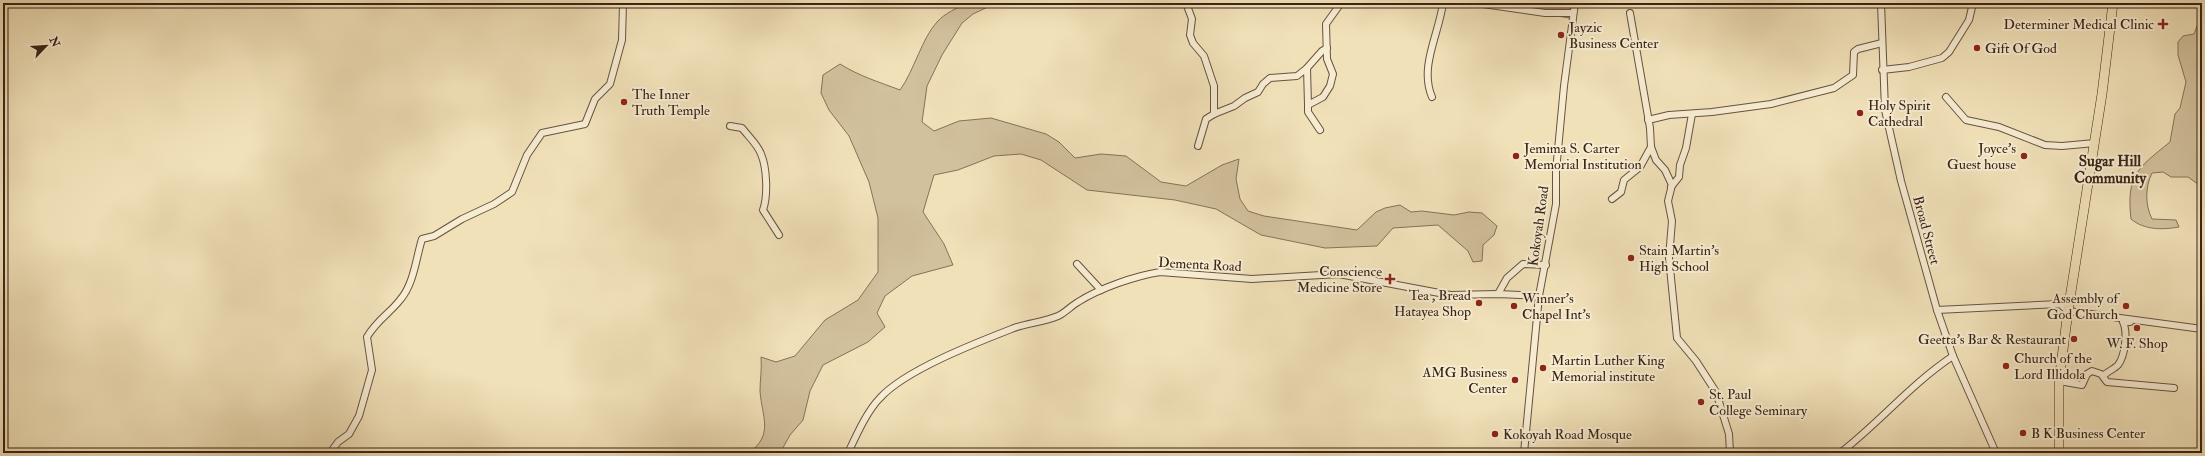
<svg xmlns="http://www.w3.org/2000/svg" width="2205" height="456" font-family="'IM FELL Double Pica',serif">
<rect width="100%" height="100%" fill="#f1e1b9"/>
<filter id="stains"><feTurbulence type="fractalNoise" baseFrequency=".005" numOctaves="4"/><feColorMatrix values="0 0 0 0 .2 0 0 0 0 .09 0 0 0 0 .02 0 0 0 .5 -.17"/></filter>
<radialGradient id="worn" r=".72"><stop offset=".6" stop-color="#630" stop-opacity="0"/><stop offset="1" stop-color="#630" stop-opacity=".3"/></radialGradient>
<g fill="#d2c19d" stroke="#867259">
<path d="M968,3H996L973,14L962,23L942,55L927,86L922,122L934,131L959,121L991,118L1046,134L1059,142L1075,158L1101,154L1126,156L1161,182L1186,186L1222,165L1239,159L1236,179L1240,199L1248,211L1264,216L1357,230L1376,212L1385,208L1400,205L1411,212L1422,211L1454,215L1469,212L1482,213L1497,226L1494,235L1483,245L1482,261L1473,262L1468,251L1438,225L1393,228L1377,246L1325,248L1261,235L1216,209L1175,200L1087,190L1041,160L1021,154L994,156L958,170L934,175L923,212L944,244L953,265L912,276L885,296L877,313L885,327L868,342L823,365L810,391L803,420L790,435L780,453H749C774,434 762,418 760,391C760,380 762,369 761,357L776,362L795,356L825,320L858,300L878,272V218L869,182L849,136L829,110L821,93L823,75L840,64C859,76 879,82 900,90C914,71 922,38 937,22C945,13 957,8 968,3Z"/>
<polygon points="1530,3 1573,3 1569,18 1534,12"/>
<path d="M2200,18H2202V187L2188,177H2171L2163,172L2152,173C2145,187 2145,205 2152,219L2176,220L2179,227C2162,230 2144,230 2131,219C2126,175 2138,168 2170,142L2175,114L2180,108L2186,82L2178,55V42L2183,36L2194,34Z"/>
</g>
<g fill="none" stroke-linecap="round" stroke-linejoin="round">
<defs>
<g id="minor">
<polyline points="1186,3 1192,19 1190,35 1193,43 1204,56 1214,86 1214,114"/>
<polyline points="1476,3 1545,13 1573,13"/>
<polyline points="1881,3 1885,110 1901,181 1937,310 1953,356 1996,453"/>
<polyline points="1630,13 1650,128 1651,147 1656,160 1665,170 1672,185 1668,201 1672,221 1669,258 1677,338 1696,361 1716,392 1729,434 1730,453"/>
<polyline points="1882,70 1909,67 1942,58 1949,52 1969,20 1973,3"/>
<path d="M1432,97C1419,67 1439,34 1443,3"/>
<polyline points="1946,97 1966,120 1999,127 2045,145 2062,146 2095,143"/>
<polyline points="1308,105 1307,68 1322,51 1327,48"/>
<polyline points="1648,120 1669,115 1712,112 1771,104 1834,88 1853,75 1854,52 1858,49 1882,43"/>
<path d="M730,126L742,128C748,136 758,145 761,154C767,168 768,196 763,210L779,235"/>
<polyline points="1320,130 1308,112 1308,105 1323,97 1330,86 1333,74 1327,59 1326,24 1341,3"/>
<polyline points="1198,146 1206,119 1214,114 1234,106 1245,98 1258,92 1263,84 1270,78 1297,76 1307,68"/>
<polyline points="1671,187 1679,177 1680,165 1686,148 1692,114"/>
<polyline points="1612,199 1621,192 1624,180 1640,167 1651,147"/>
<polyline points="1077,264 1101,290"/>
<polyline points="1498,294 1507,278 1523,264 1546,265"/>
<polyline points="1937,310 2060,304 2068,311 2202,329"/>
<path d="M2103,376C2107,372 2114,369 2118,365C2125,356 2128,332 2123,322H2130"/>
<polyline points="2059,381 2082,385 2087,374 2092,371 2101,374 2107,382 2174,388"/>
<path d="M330,453L338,442L349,434L359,416L372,370L367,337C377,320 389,314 400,300C414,284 416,258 422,239L434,236L462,219L494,204L512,192L527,155L542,133L585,124L595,99L610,84L622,40L623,3"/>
<path d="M848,453C856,436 867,411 880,398C905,370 978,342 1014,328C1028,323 1044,322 1058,316C1065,313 1071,306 1078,302C1100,288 1135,276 1160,272L1252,279L1339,274L1450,295L1498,294L1539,296"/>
<polyline points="1524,453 1539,296 1556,204 1556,171 1564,86 1575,3"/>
<path d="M1840,453C1879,423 1911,384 1953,356"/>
</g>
<polyline id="highway" points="2059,453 2059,381 2068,311 2102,94 2113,3"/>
</defs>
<use href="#minor" stroke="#68523e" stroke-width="8"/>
<use href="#highway" stroke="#3a2315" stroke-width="10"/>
<use href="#minor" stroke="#f6ecd2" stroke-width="6"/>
<use href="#highway" stroke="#f1e1b9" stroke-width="9"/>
</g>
<g fill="#8f2418" stroke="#f6ecd2" stroke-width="1.5">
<path d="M2161 18h4v4h4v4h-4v4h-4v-4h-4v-4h4z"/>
<circle cx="1561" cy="35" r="4"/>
<circle cx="1977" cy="48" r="4"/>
<circle cx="624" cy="102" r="4"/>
<circle cx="1860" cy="113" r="4"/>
<circle cx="1516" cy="156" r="4"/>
<circle cx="2024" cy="156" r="4"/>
<circle cx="1631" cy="258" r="4"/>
<path d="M1388 273h4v4h4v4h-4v4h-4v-4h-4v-4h4z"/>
<circle cx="1479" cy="303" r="4"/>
<circle cx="1514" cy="306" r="4"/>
<circle cx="2126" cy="306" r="4"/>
<circle cx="2137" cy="328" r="4"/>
<circle cx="2074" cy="339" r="4"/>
<circle cx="2006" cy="366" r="4"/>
<circle cx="1543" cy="368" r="4"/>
<circle cx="1515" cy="380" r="4"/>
<circle cx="1701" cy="402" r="4"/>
<circle cx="2023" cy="433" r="4"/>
<circle cx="1495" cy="434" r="4"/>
</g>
<g text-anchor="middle" stroke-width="4" stroke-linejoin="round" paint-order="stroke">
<g font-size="14" fill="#3a2315" stroke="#f6ecd2" text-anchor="start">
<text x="2154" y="29" text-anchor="end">Determiner Medical Clinic</text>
<text x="1569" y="32">Jayzic<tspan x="1569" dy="16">Business Center</tspan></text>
<text x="1985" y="53">Gift Of God</text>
<text x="632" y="99">The Inner<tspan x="632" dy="16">Truth Temple</tspan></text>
<text x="1868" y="110">Holy Spirit<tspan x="1868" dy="16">Cathedral</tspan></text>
<text x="1524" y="153">Jemima S. Carter<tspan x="1524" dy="16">Memorial Institution</tspan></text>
<text x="2016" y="153" text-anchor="end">Joyce's<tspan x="2016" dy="16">Guest house</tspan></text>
<text x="1639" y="255">Stain Martin's<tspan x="1639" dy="16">High School</tspan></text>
<text x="1382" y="276" text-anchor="end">Conscience<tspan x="1382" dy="16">Medicine Store</tspan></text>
<text x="1471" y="300" text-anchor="end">Tea , Bread<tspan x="1471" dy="16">Hatayea Shop</tspan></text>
<text x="1522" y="303">Winner's<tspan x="1522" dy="16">Chapel Int's</tspan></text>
<text x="2118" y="303" text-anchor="end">Assembly of<tspan x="2118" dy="16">God Church</tspan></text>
<text x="2066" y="344" text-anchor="end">Geetta's Bar &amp; Restaurant</text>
<text x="2137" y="348" text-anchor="middle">W. F. Shop</text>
<text x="2014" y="363">Church of the<tspan x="2014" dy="16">Lord Illidola</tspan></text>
<text x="1551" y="365">Martin Luther King<tspan x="1551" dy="16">Memorial institute</tspan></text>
<text x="1507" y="377" text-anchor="end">AMG Business<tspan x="1507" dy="16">Center</tspan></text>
<text x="1709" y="399">St. Paul<tspan x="1709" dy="16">College Seminary</tspan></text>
<text x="2031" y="438">B K Business Center</text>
<text x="1503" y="439">Kokoyah Road Mosque</text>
</g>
<g font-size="14" fill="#3a2315" stroke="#f6ecd2">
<text transform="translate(1538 226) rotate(-82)" y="5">Kokoyah Road</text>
<text transform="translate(1927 230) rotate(75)" y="5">Broad Street</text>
<text transform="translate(1200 264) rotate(3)" y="5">Dementa Road</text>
</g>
<g font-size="15" font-weight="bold" fill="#3a2315" stroke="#f6ecd2">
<text x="2110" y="166">Sugar Hill<tspan x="2110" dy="17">Community</tspan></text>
</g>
</g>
<rect width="2205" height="456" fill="none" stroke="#f1e1b9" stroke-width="16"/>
<rect x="4" y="4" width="2197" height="448" fill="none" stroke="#3a2315" stroke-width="2"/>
<rect x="8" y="8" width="2189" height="440" fill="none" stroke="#3a2315"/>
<g transform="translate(46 46) rotate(65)" stroke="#f6ecd2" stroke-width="3" paint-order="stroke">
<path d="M0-3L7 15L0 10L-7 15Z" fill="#3a2315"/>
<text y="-6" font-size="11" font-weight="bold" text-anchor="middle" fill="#3a2315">N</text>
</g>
<rect width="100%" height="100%" filter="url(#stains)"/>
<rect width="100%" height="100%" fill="url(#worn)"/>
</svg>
